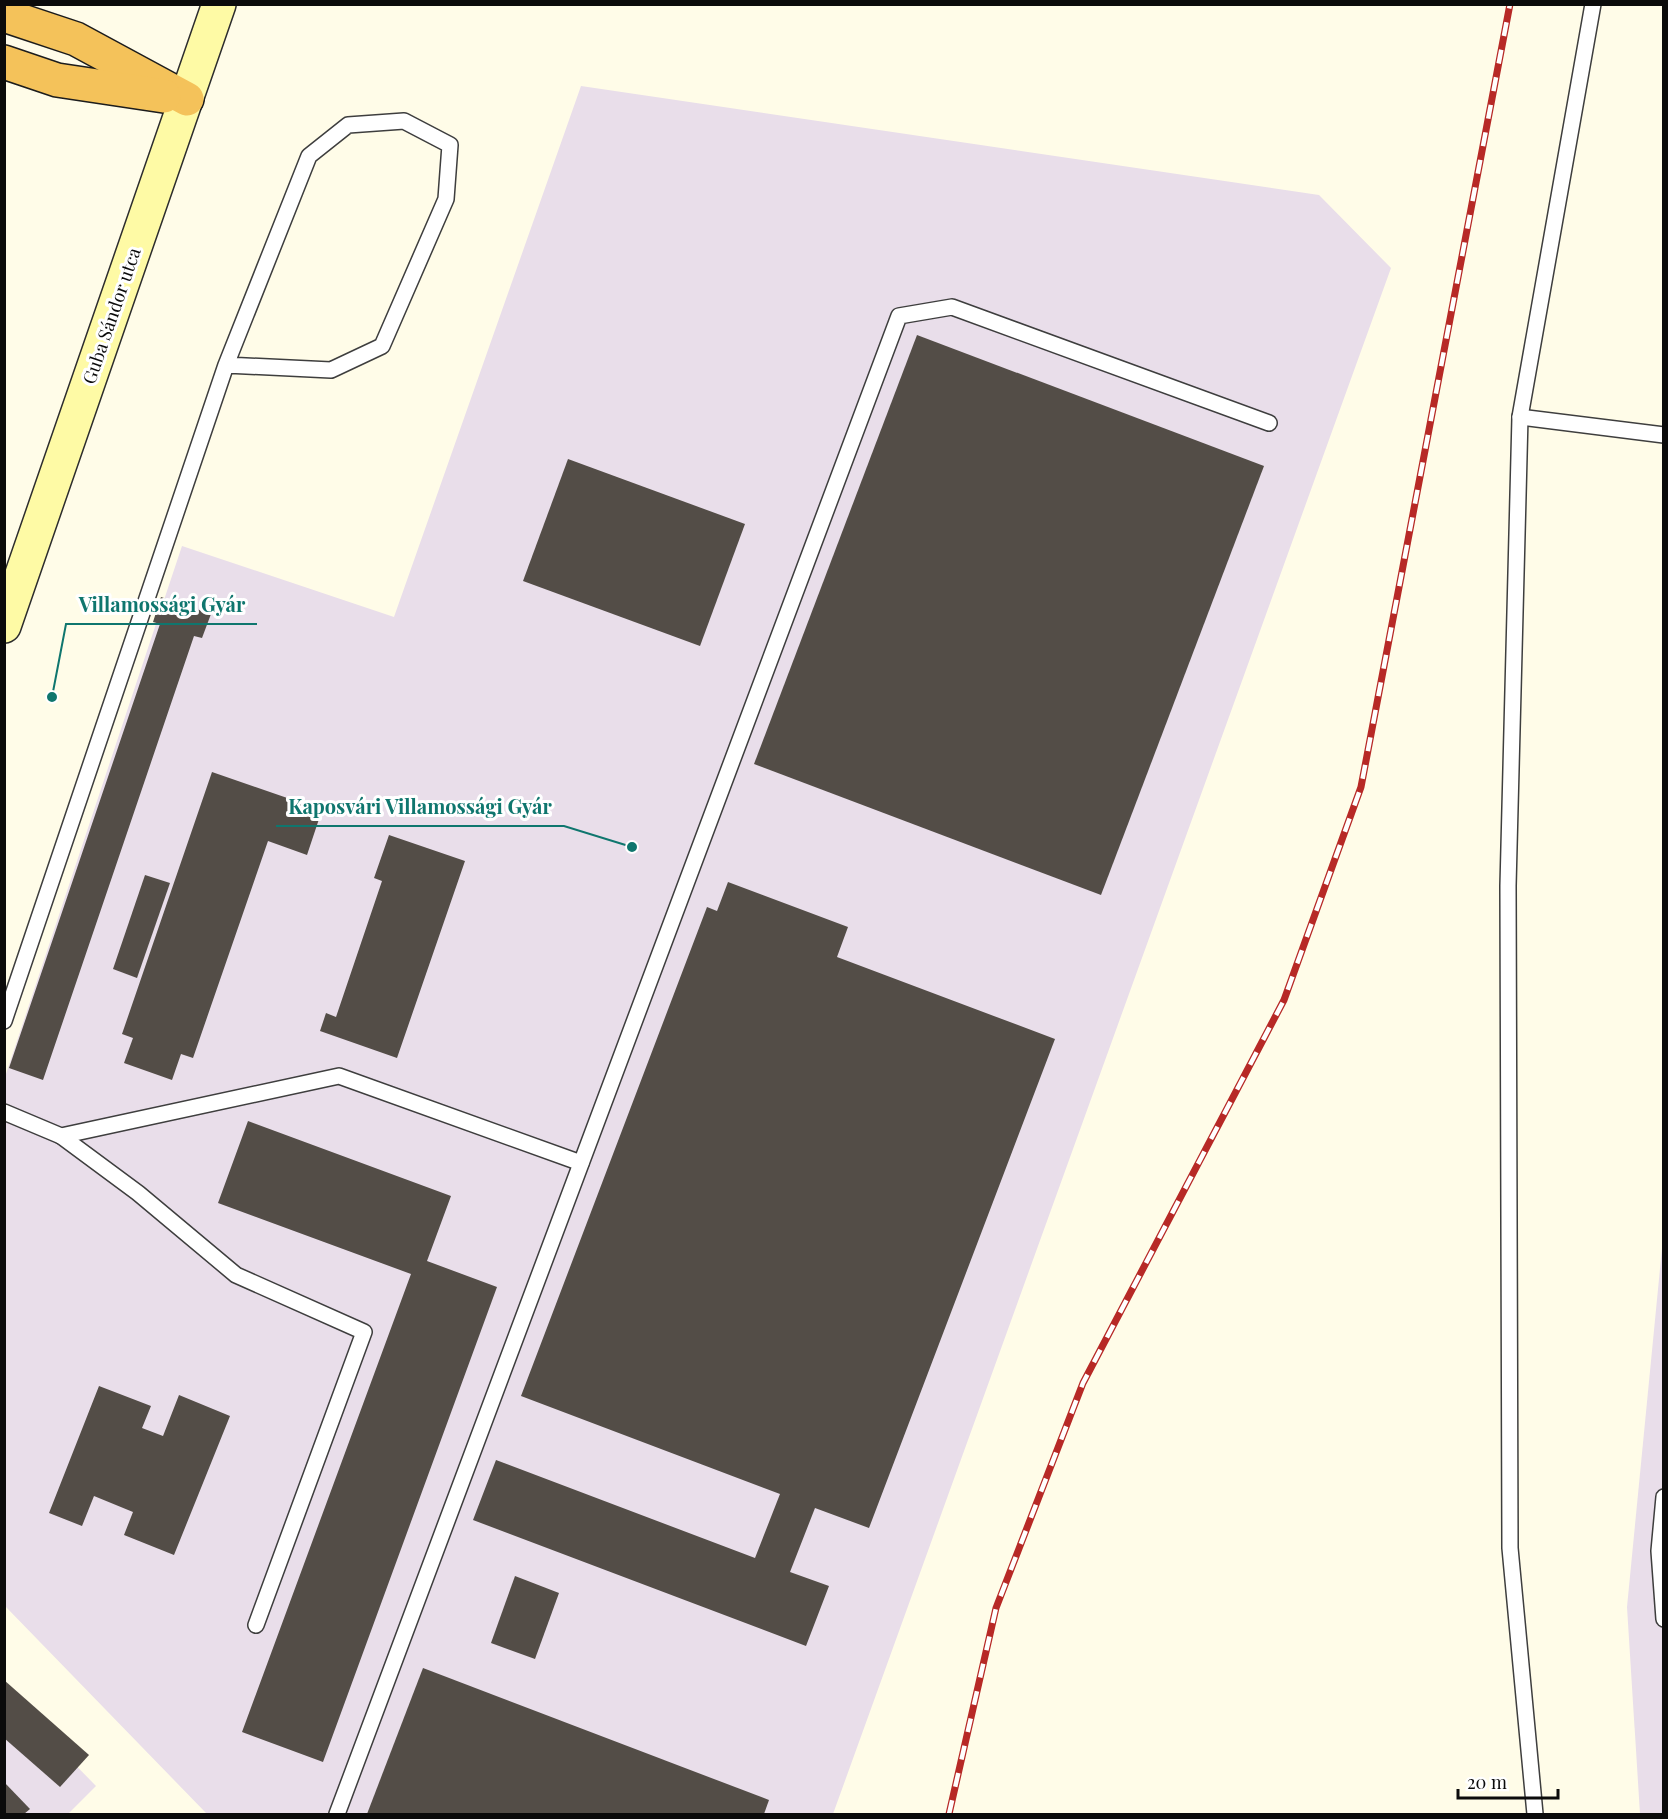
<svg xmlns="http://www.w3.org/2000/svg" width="1668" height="1819" font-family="'Playfair Display',serif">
<rect width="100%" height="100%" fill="#fffce8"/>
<g fill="#e9deea">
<polygon points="581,86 1319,195 1391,268 833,1814 207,1814 5,1606 5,1077 182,546 394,617"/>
<polygon points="1663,1238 1664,1814 1640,1814 1627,1607"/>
<polygon points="4,1692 96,1786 68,1814 5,1814"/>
</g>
<g fill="#534d47">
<polygon points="917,335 1264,466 1101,895 754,764"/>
<polygon points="568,459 745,524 700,646 523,581"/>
<polygon points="161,597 211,614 202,638 194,636 43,1080 9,1068 160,624 153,622"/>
<polygon points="212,772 322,810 307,855 268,841 193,1058 181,1054 172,1080 124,1063 133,1038 122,1034"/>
<polygon points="389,835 465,861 397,1058 320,1031 326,1013 336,1017 382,881 374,878"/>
<polygon points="145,875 170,883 137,978 113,969"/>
<polygon points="728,882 848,927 837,957 1055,1039 869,1528 815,1508 790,1572 829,1586 806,1646 473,1520 496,1460 755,1558 780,1494 521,1396 707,907 717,911"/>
<polygon points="248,1121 451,1196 427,1261 497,1287 323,1762 242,1732 411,1274 218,1203"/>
<polygon points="99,1386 151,1406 142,1428 163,1436 179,1395 230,1416 174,1555 124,1535 133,1512 94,1496 82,1526 49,1513"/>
<polygon points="515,1576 559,1593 535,1659 491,1643"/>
<polygon points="423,1668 769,1800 764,1814 367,1814"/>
<polygon points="4,1680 89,1755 60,1787 4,1738"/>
<polygon points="4,1782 30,1809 24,1814 4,1814"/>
</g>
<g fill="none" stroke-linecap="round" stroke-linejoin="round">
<defs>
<g id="service">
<polyline points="1520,417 1664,435"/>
<polyline points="4,1021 226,365 309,156 348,125 404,121 450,145 446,199 382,346 331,370 226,365"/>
<polyline points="4,1112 61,1136 339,1076 581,1163"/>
<polyline points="61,1136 138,1193 236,1275 364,1332 256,1625"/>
<polyline points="1664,1497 1659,1551 1664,1619"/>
<polyline points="337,1814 899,316 952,307 1269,423"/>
<polyline points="1535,1814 1510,1548 1508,886 1520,417 1593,4"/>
</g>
<polyline id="secondary" points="4,626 219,4"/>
<g id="trunk">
<polyline points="4,15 76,39 187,99"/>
<polyline points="4,62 57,80 164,96"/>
</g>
</defs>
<use href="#service" stroke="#3e3e3e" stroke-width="18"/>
<use href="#secondary" stroke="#2d2d2d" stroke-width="36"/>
<use href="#trunk" stroke="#1c1c1c" stroke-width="36"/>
<use href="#service" stroke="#fff" stroke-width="15"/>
<use href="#secondary" stroke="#fefaa5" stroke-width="33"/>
<use href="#trunk" stroke="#f4c25a" stroke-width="33"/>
<defs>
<polyline id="rail" points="949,1814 996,1608 1083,1383 1284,1000 1361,787 1510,4"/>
</defs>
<use href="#rail" stroke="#b72926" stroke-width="7"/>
<use href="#rail" stroke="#fff" stroke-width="4.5" stroke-dasharray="14" stroke-linecap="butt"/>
</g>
<g text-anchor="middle" stroke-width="6" stroke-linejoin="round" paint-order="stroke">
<g font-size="18" fill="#0b0b0b" stroke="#fff">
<text transform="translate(112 316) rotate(-71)" y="6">Guba Sándor utca</text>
</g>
</g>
<path fill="none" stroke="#0f766e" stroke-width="2" d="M52 697L66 624H257M632 847L564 826H276"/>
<g fill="#0f766e" stroke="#fff" stroke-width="2">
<circle cx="52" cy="697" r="6"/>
<circle cx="632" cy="847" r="6"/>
</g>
<g font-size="20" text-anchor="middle" font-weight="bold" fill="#0f766e" stroke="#fff" stroke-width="6" stroke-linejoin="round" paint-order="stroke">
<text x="162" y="612">Villamossági Gyár</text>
<text x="420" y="814">Kaposvári Villamossági Gyár</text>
</g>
<rect width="1668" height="1819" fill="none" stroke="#0b0b0b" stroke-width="12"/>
<path d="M1458 1789v9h100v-9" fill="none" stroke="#0b0b0b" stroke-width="3"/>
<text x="1467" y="1789" font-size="18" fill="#0b0b0b" stroke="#ffffff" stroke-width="4.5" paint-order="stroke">20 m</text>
</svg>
